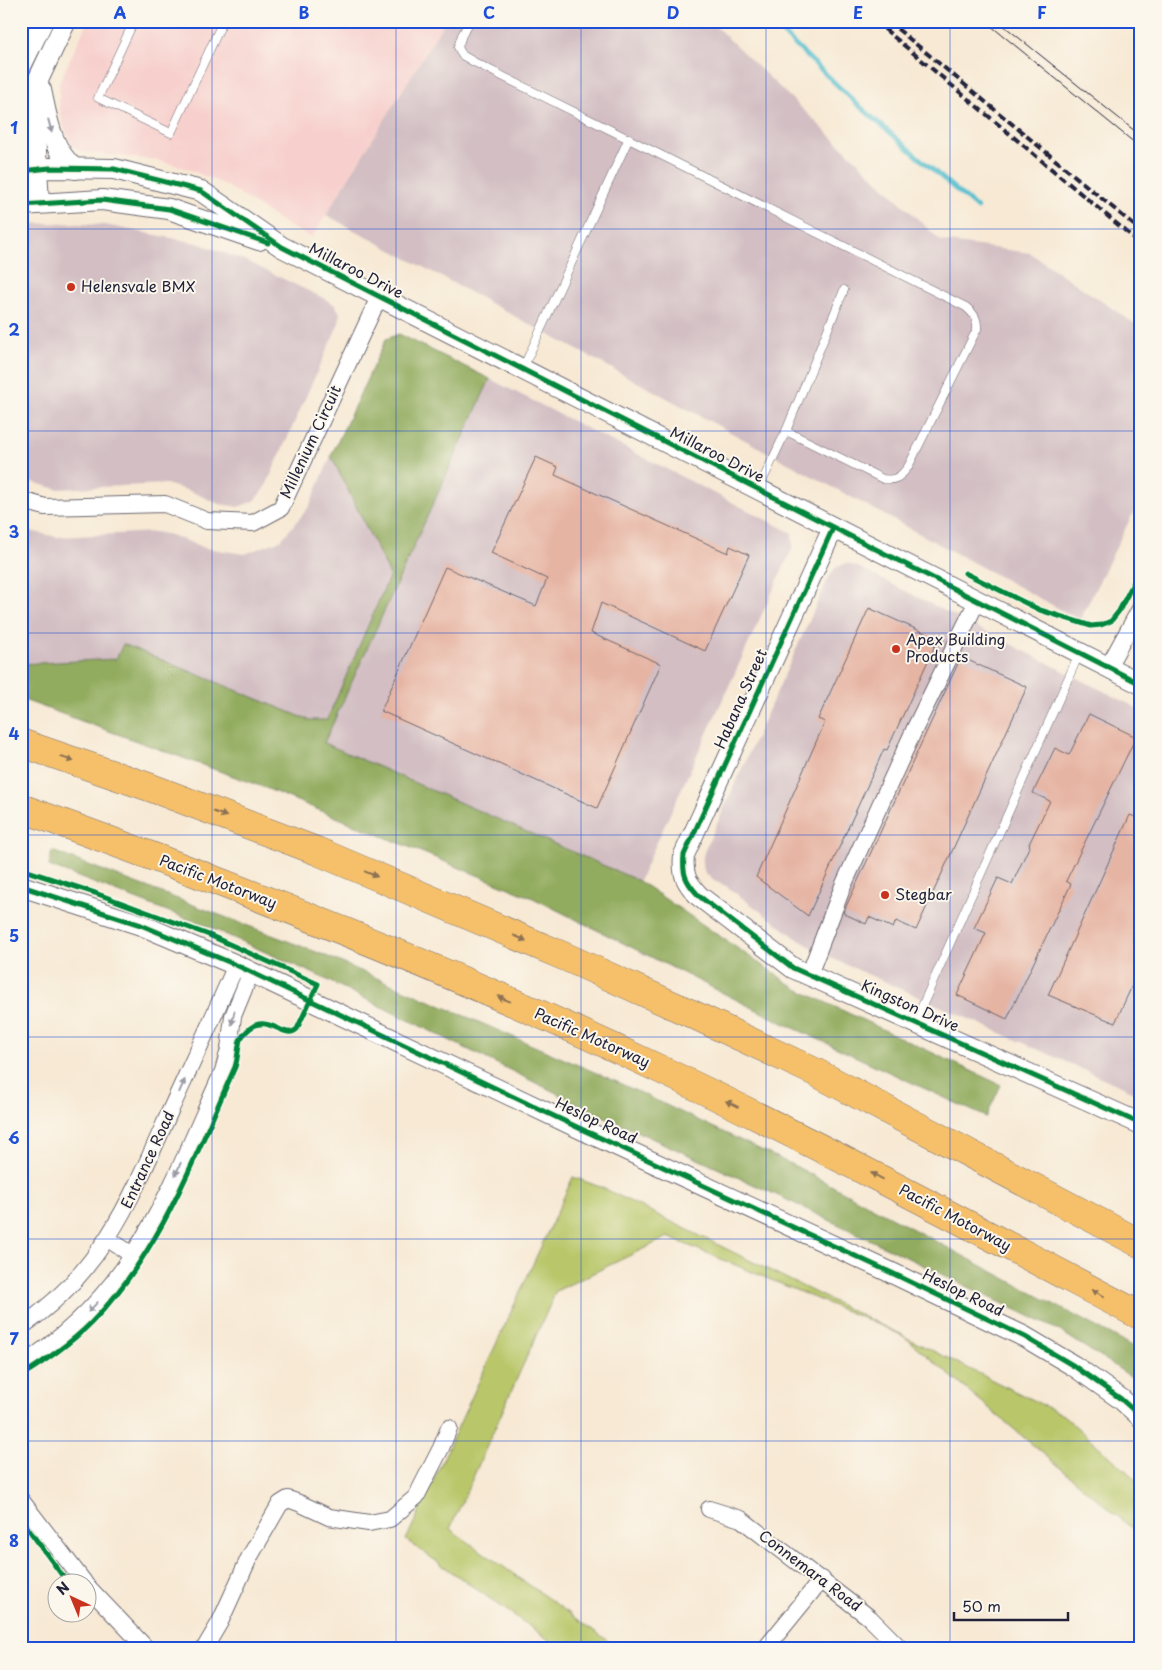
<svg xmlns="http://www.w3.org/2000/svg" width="1162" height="1670" font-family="'Playpen Sans',sans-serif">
<rect width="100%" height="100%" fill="#fbf7ec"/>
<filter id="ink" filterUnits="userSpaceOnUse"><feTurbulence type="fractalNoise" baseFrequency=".02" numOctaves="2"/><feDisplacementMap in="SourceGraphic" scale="10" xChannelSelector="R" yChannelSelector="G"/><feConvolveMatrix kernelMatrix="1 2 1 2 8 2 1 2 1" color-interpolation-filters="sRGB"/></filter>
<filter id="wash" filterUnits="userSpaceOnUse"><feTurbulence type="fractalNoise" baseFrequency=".0096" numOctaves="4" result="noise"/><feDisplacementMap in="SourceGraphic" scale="20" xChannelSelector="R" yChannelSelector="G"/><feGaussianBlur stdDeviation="1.12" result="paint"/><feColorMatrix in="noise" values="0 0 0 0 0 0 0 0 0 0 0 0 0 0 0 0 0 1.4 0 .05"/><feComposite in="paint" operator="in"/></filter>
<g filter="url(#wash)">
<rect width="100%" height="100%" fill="#f7e9d4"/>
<polygon fill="#f7d0cd" points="88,21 445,21 312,238 287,225 226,185 183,167 156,160 84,152 77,149 71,144 63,125 59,104 59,83"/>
<g fill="#d2bec3">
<polygon points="445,21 710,21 941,241 1030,253 1141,328 1141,497 1080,620 326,215"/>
<polygon points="59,223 105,225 197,243 244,260 323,298 335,305 340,313 339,323 265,488 254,501 238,507 219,504 190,491 166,484 57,489 21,479 21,224"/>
<polygon points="490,379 792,533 793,547 639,881 323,743"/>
<polygon points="331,456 390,575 327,720 309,720 122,645 116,659 21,664 21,529 57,537 156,532 171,535 205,548 245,554 281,540 309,507"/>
<polygon points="847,563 858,567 1141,710 1141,1095 831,958 799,940 726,886 714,881 705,873 702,863 704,852 828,579 835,568"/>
</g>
<polygon fill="#b9c76a" stroke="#6e7452" points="573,1177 603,1188 1063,1415 1141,1484 1141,1536 901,1334 668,1237 556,1291 450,1529 607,1640 614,1649 562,1649 406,1540"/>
<g fill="#92ac5e" stroke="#5a674c">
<polygon points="399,334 490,379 324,743 639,881 797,989 1001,1085 986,1117 783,1023 533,898 263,787 21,699 21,664 116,659 123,644 309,720 327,720 390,575 331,456 386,339"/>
<polygon points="52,851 319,953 615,1081 797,1167 1141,1351 1141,1385 1133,1378 1060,1331 781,1197 603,1116 317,975 209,927 49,866"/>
</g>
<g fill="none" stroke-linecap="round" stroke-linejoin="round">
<polyline stroke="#53bece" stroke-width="4.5" points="770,21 857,104 977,208"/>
</g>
<g id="blocks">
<g fill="#e6b4a3">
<polygon points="536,457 558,467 555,475 728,553 730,546 749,555 705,651 601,603 591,633 661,664 597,808 381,711 445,567 536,606 547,579 491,553"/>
<polygon points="869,608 938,639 887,750 884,749 808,916 756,877 825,722 818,719"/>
<polygon points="961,657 1027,687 916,930 896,921 893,928 869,917 866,924 843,913"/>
<polygon points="1089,714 1136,737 1066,881 1071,884 1007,1019 957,995 986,933 974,928 998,878 1012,884 1030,845 1029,844 1050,801 1033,793 1055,748 1069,755"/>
<polygon points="1130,815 1141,819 1141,966 1115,1023 1048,995"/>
</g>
</g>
</g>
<g filter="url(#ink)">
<use href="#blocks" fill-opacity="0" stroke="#6d6871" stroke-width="1"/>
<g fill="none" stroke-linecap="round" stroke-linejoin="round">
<defs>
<g id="service">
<polyline points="134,21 98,98 171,133 223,21"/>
<path d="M470,21L462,35L458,47L462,55L474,62L966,307C974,314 978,319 977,329L908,467C900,477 896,481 883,479L786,431"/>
<polyline points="523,368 629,138"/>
<polyline points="759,488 786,431 844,290"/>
<polyline points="915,1022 1079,654"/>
</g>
<g id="minor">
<polyline points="21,500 45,507 165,504 207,521 253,523 281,508 379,297"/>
<polyline points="1108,667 1141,607"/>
<polyline points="809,975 843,886 915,728 977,601"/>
<polyline points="108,1239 134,1256"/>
<path d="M21,1327C103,1271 132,1197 170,1111C192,1063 215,1014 236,965"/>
<path d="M21,1365C136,1293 170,1188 223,1071L229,1049L233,1016L251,972"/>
<polyline points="21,1500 84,1582"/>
<polyline points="709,1509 741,1519 870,1618 901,1649"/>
<polyline points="88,1587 147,1649"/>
<polyline points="204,1649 220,1622 249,1558 280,1504 288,1499 299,1503 329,1517 369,1523 390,1519 416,1497 441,1448 449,1428"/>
<polyline points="765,1649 822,1579"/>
</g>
<g id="tertiary">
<polyline points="21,66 43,21"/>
<path d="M41,90C47,117 51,150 75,169"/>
<polyline points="21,171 50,168 114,169 201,191 282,247 1141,684"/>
<polyline points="39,203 33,98 39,78 66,21"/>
<polyline points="21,205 102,200 169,209 259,240"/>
<path d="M833,528L684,855C682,875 686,882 699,896L793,968L1141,1124"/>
<polyline points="21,886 141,925 236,965 579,1128 894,1274 1025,1337 1074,1366 1121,1399 1141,1417"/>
</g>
<g id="motorway">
<polyline points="21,743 149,787 317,851 568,958 692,1014 815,1072 1141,1244"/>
<path d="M21,808C240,887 458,973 668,1073C828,1149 984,1233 1141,1316"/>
</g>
</defs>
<use href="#service" stroke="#6d6871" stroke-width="9"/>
<use href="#minor" stroke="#6d6871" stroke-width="18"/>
<use href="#tertiary" stroke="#6d6871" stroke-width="22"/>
<use href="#motorway" stroke="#6d6871" stroke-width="29"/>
<use href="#service" stroke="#fff" stroke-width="8"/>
<use href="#minor" stroke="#fff" stroke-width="16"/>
<use href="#tertiary" stroke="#fff" stroke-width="20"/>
<use href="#motorway" stroke="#f6c06b" stroke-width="28"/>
<g stroke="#22223b" stroke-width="1">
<polyline points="985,21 1141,148"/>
<polyline points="998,21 1141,136"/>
</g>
<g stroke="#22223b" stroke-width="4" stroke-dasharray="8 4" stroke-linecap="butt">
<polyline points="875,21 1141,244"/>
<polyline points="888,21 1141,231"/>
</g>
<defs>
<g id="cycleway">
<polyline points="21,171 50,168 114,169 201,191 282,247 1141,684"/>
<polyline points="21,205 102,200 169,209 268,243"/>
<path d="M833,528L684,855C682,875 686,882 699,896L793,968L1141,1124"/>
<polyline points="965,573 1040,610 1091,626 1101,625 1111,621 1119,611 1141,568"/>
<path d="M21,869L95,893L209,935L318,984L297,1029C284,1042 267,1010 247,1031C245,1033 242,1036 240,1040C238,1048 238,1058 235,1067C195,1156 161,1252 91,1323C70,1344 46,1360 21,1376"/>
<polyline points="21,886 141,925 236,965 579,1128 894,1274 1025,1337 1074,1366 1121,1399 1141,1417"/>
<polyline points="21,1519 67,1582"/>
</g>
</defs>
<use href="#cycleway" stroke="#fbf7ec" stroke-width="8"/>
<use href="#cycleway" stroke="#00873e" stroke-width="5"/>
</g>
<defs><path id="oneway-solid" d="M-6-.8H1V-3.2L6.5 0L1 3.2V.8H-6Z" transform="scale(1.25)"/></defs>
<g fill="#9c9ca7">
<use href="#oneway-solid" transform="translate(50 126) rotate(75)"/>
<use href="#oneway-solid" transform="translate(233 1018) rotate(102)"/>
<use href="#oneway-solid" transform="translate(182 1086) rotate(-66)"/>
<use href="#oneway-solid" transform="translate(178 1169) rotate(114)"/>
<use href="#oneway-solid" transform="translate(93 1307) rotate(134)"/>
</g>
<g fill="#8c7153">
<use href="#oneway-solid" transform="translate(67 759) rotate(19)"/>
<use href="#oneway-solid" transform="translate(220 814) rotate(21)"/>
<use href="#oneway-solid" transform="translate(371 874) rotate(23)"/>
<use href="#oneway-solid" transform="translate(520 938) rotate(23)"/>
<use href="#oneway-solid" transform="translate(504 999) rotate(-157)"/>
<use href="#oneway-solid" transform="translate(732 1104) rotate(-154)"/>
<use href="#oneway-solid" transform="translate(877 1176) rotate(-152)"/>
<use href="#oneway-solid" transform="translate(1098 1293) rotate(-152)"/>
</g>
</g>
<path fill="none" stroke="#1d4ed8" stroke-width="1" stroke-opacity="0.55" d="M212,21V1649M396,21V1649M581,21V1649M766,21V1649M950,21V1649M21,229H1141M21,431H1141M21,633H1141M21,835H1141M21,1037H1141M21,1239H1141M21,1441H1141"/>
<g fill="#c8321e" stroke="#fbf7ec" stroke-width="2">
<circle cx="71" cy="287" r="5"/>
<circle cx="896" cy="649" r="5"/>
<circle cx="885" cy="895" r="5"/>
</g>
<g text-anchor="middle" stroke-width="4" stroke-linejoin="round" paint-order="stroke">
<g font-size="15" fill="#22223b" stroke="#fbf7ec">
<text transform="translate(356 271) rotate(27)" y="5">Millaroo Drive</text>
<text transform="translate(311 442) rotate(-65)" y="5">Millenium Circuit</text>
<text transform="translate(717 455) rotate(27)" y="5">Millaroo Drive</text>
<text transform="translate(741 699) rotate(-66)" y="5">Habana Street</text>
<text transform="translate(218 882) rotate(21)" y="5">Pacific Motorway</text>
<text transform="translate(910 1006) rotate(24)" y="5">Kingston Drive</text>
<text transform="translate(592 1038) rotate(24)" y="5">Pacific Motorway</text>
<text transform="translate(596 1121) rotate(25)" y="5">Heslop Road</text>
<text transform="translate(148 1160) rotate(-65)" y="5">Entrance Road</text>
<text transform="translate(955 1218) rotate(28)" y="5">Pacific Motorway</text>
<text transform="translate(963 1293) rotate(26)" y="5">Heslop Road</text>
<text transform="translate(810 1571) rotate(37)" y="5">Connemara Road</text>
</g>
<g font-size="15" fill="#22223b" stroke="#fbf7ec" text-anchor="start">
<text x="81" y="292">Helensvale BMX</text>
<text x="906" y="645">Apex Building<tspan x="906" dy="17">Products</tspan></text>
<text x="895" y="900">Stegbar</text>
</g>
</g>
<rect width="1162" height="1670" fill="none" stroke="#fbf7ec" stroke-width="55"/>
<g transform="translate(72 1598) rotate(316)"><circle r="24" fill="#fbf7ec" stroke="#a4a2a5"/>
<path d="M0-4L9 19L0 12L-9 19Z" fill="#c8321e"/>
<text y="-8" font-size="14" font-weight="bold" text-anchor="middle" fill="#22223b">N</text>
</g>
<path d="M954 1612v8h114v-8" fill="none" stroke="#22223b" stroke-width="2.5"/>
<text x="962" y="1612" font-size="15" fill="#22223b" stroke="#fbf7ec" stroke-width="4" paint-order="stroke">50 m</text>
<rect x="28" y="28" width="1106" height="1614" fill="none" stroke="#1d4ed8" stroke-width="2"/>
<g font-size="16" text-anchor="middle" font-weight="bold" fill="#1d4ed8">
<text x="120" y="19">A</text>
<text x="304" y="19">B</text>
<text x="489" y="19">C</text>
<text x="673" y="19">D</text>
<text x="858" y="19">E</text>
<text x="1042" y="19">F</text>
<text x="14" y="134">1</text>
<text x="14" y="336">2</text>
<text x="14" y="538">3</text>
<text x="14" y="740">4</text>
<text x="14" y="942">5</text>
<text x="14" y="1144">6</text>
<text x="14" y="1345">7</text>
<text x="14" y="1547">8</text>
</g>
</svg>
